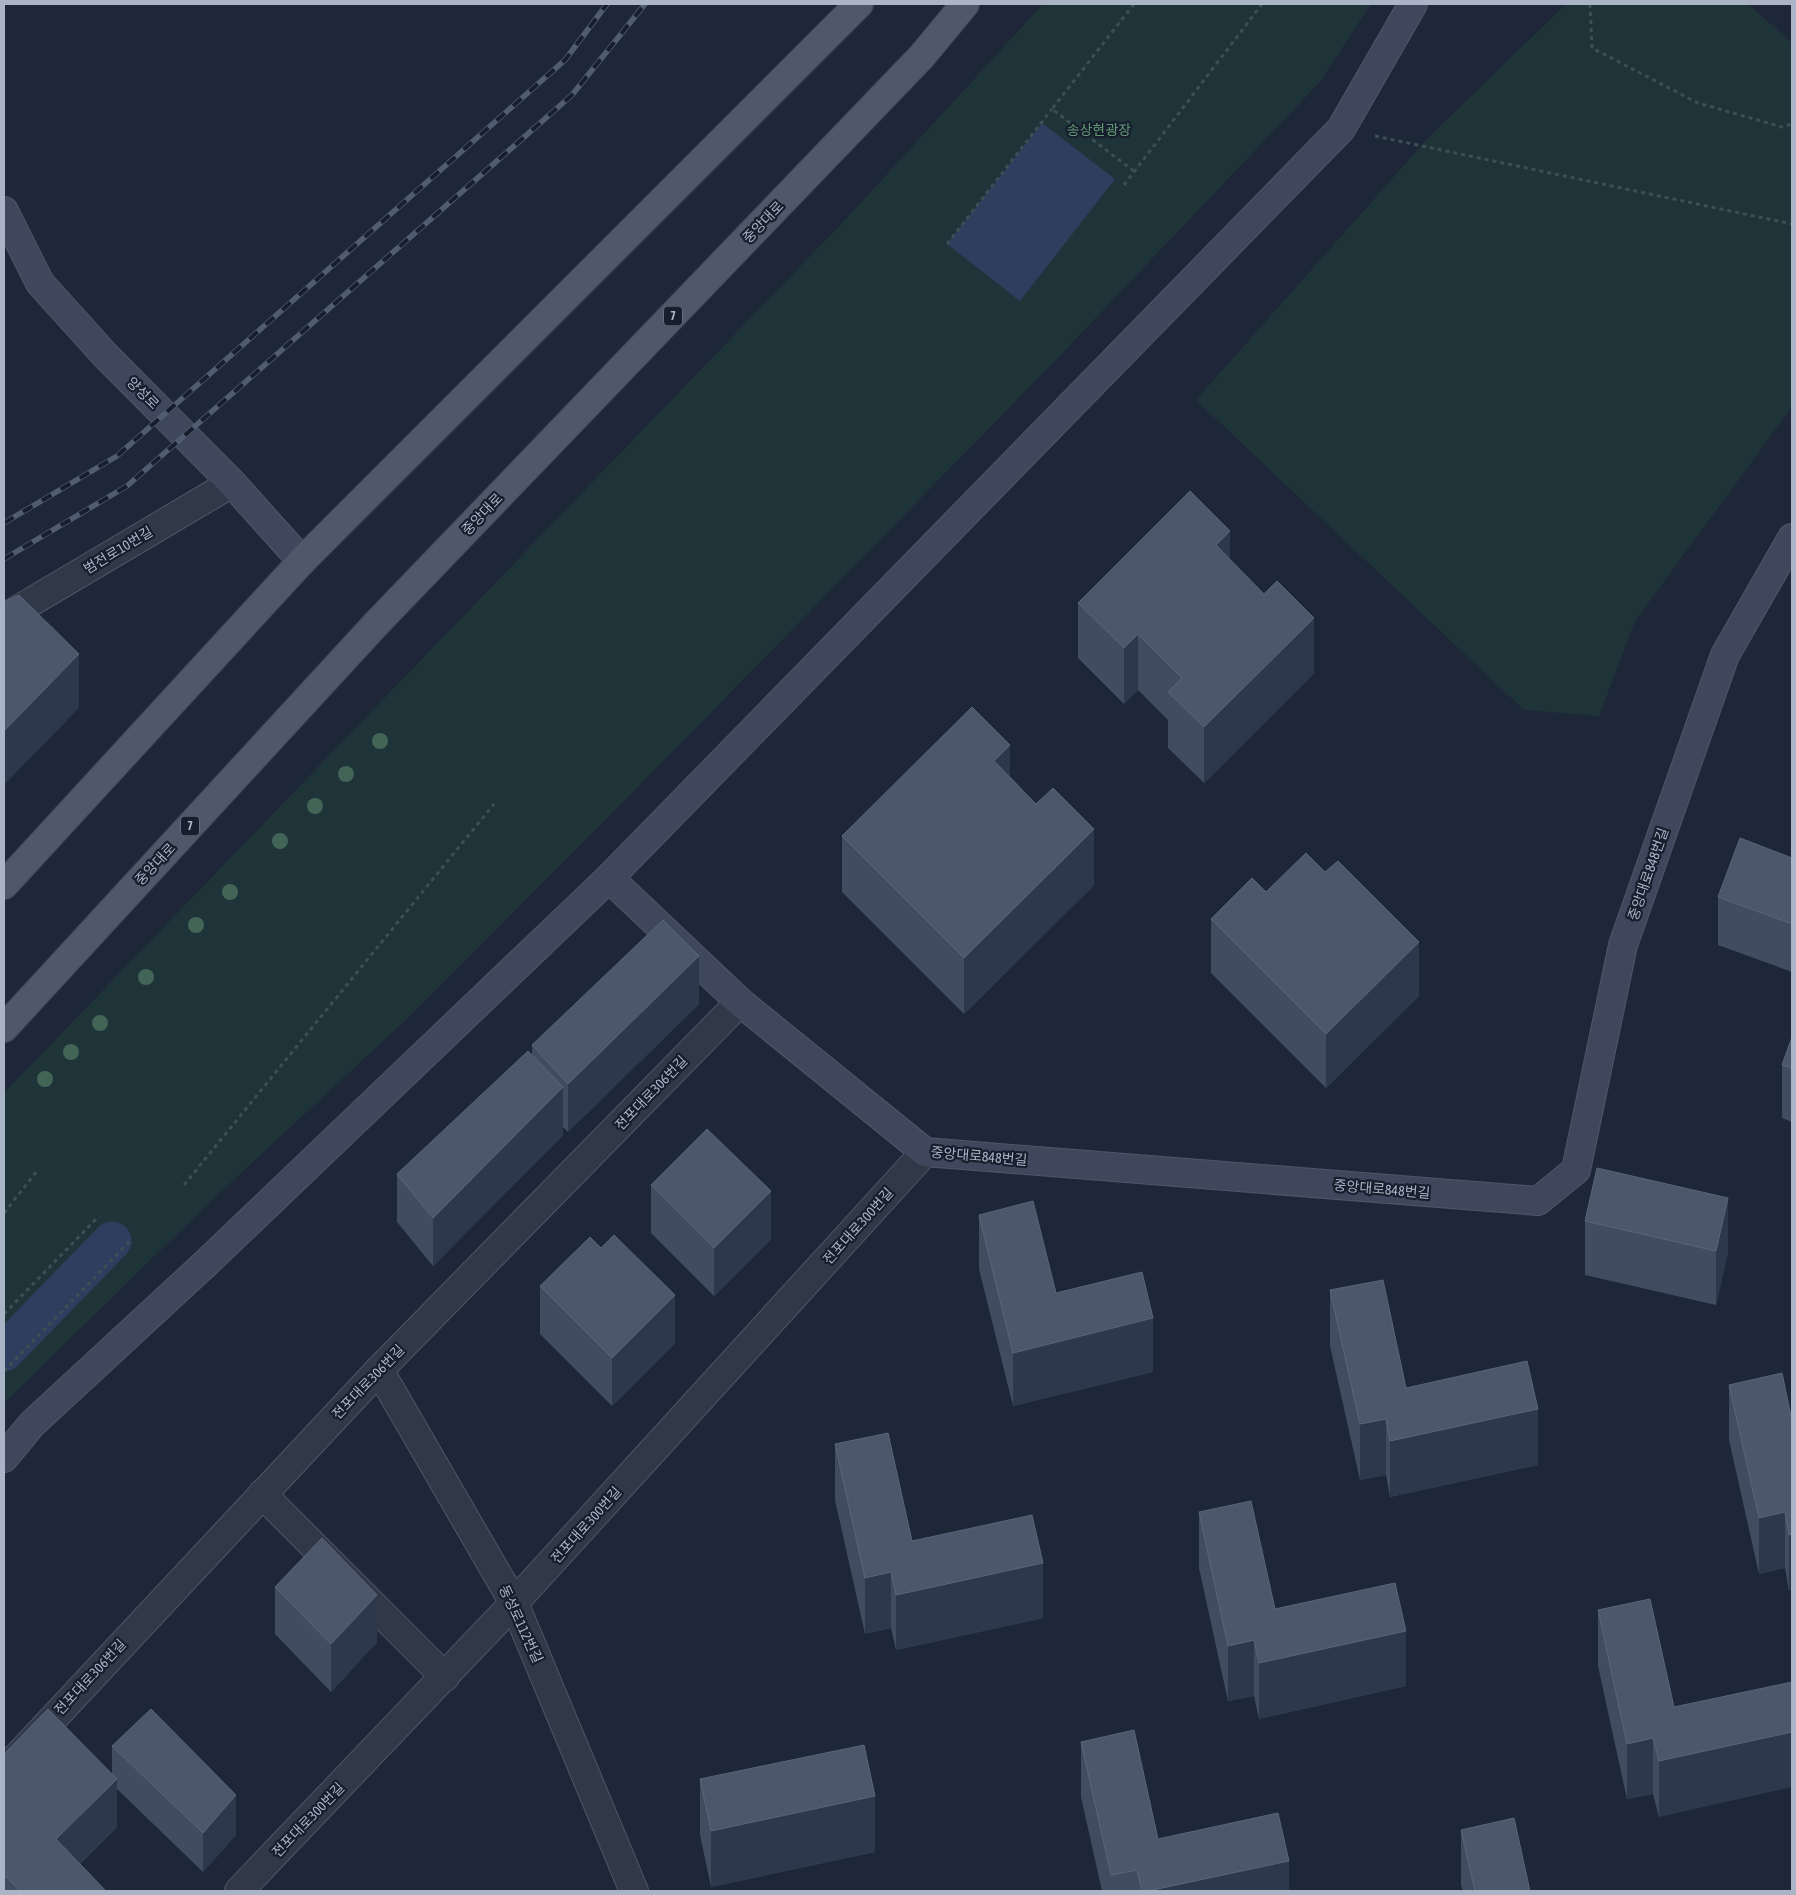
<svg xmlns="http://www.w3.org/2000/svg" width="1796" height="1895" font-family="'Asap Condensed','Noto Sans KR',sans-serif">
<rect width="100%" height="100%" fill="#1e2738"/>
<g fill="#1f3439">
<polygon points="1043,4 1371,4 1319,83 1052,364 636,789 410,1016 210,1202 4,1403 4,1093 845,220"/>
<polygon points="1566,4 1748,4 1792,43 1792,407 1635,621 1599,716 1524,710 1196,400 1430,136"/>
</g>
<polygon fill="#2d3e5f" points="1042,123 1115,179 1020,301 947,244"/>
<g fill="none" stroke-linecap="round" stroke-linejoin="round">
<polyline stroke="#2d3e5f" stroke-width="39" points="4,1352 112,1241"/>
<defs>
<g id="street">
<polyline points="4,618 232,483"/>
<polyline points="379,1370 514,1603 634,1891"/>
<polyline points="262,1494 445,1677"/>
<polyline points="4,1771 379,1370 740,1002"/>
<polyline points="239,1891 514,1603 925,1152"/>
</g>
<g id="secondary">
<polyline points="4,211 40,283 105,355 232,483 302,561"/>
<polyline points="609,878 740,1002 925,1152 1538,1201 1576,1170 1623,945 1725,655 1792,538"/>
<polyline points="4,1458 32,1424 205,1264 609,878 1341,129 1413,4"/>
</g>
<g id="primary">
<polyline points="4,885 302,561 859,4"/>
<polyline points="4,1028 376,624 922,56 965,4"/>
</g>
</defs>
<use href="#street" stroke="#4f5667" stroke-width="30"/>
<use href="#secondary" stroke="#4f5667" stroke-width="30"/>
<use href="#primary" stroke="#3b4252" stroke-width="30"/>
<g stroke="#3a5054" stroke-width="3" stroke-dasharray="4 4" stroke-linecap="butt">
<polyline points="1134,4 1052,109 1135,172"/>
<polyline points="1590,4 1592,48 1698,103 1782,127 1792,124"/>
<polyline points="1375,136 1792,224"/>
<polyline points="1124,185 1262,4"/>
<polyline points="947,244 1052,109"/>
<polyline points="184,1185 494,804"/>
<polyline points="4,1213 37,1171"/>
<polyline points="4,1314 99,1216"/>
<polyline points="4,1371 132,1239"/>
</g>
<use href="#street" stroke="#313949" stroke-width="28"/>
<use href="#secondary" stroke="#3f475c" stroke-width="28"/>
<use href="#primary" stroke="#4f5869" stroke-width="28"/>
<defs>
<g id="rail">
<polyline points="4,523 117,456 565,60 607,4"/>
<polyline points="4,559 127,486 572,95 645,4"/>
</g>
</defs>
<use href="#rail" stroke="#525c70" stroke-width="5.5"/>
<use href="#rail" stroke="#171e2d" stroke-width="4" stroke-dasharray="11" stroke-linecap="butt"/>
</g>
<g fill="#436558">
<circle cx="380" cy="741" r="8"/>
<circle cx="346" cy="774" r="8"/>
<circle cx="315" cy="806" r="8"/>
<circle cx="280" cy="841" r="8"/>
<circle cx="230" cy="892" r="8"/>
<circle cx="196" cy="925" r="8"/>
<circle cx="146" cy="977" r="8"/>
<circle cx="100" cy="1023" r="8"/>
<circle cx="71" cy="1052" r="8"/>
<circle cx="45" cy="1079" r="8"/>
</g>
<g fill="#414c61">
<polygon points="1230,559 1314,673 1204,783 1168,748 1168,720 1138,690 1124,704 1078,658 1078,603"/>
<polygon points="1010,777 1036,804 1094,885 964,1014 842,892 842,836"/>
<polygon points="1792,858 1792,972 1718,945 1718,897"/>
<polygon points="1325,872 1419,996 1326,1088 1211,973 1211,919 1266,892"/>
<polygon points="699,1004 568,1132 563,1127 563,1135 433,1266 397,1222 397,1174 532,1055 532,1045"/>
<polygon points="1792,1037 1792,1122 1782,1118 1782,1065"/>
<polygon points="651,1185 771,1239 714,1296 651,1233"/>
<polygon points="979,1215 1056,1293 1153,1372 1013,1406 979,1269"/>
<polygon points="1585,1221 1728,1252 1716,1305 1585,1275"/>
<polygon points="601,1248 675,1343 612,1406 540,1334 540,1286"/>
<polygon points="1330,1290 1406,1388 1538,1465 1390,1497 1386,1475 1360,1480 1330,1346"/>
<polygon points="1729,1385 1792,1421 1789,1591 1785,1568 1759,1574 1729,1440"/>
<polygon points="835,1444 912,1541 1043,1618 896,1650 891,1628 865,1634 835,1500"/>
<polygon points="1199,1512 1275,1609 1406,1686 1259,1719 1254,1696 1228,1701 1199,1568"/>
<polygon points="275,1587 377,1642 331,1692 275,1634"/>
<polygon points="1598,1610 1674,1707 1659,1817 1653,1794 1627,1799 1598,1666"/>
<polygon points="1081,1742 1158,1839 1289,1891 1102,1891 1081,1797"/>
<polygon points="112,1746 236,1835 203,1872 117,1789 117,1827 80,1864 106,1891 4,1891 4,1754 112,1775"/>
<polygon points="700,1779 875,1852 711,1887 700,1835"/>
<polygon points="1461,1830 1530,1891 1463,1891 1461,1885"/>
</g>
<g fill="#2e384c">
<polygon points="1230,531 1230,587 1216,545"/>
<polygon points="1314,618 1314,673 1204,783 1204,727"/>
<polygon points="1138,634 1138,690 1124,704 1124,648"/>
<polygon points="79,654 79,708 4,785 4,731"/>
<polygon points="1010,745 1010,801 994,761"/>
<polygon points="1094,829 1094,885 964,1014 964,958"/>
<polygon points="1419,942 1419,996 1326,1088 1326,1034"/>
<polygon points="699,956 699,1004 568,1132 568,1084"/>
<polygon points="563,1087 563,1135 433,1266 433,1218"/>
<polygon points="771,1191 771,1239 714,1296 714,1248"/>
<polygon points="1728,1198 1728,1252 1716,1305 1716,1251"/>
<polygon points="675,1295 675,1343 612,1406 612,1358"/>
<polygon points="1153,1318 1153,1372 1013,1406 1013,1353"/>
<polygon points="1538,1409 1538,1465 1390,1497 1390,1441"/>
<polygon points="1386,1419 1386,1475 1360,1480 1360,1424"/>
<polygon points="1785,1512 1785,1568 1759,1574 1759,1518"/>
<polygon points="1792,1534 1792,1590 1789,1591 1789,1535"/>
<polygon points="1043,1563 1043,1618 896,1650 896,1595"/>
<polygon points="891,1572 891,1628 865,1634 865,1578"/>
<polygon points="377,1595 377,1642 331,1692 331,1644"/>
<polygon points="1406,1631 1406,1686 1259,1719 1259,1663"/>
<polygon points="1254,1640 1254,1696 1228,1701 1228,1646"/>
<polygon points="1792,1732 1792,1787 1659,1817 1659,1761"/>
<polygon points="1653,1738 1653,1794 1627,1799 1627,1744"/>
<polygon points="117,1779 117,1827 56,1887 56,1839"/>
<polygon points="236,1795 236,1835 203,1872 203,1833"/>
<polygon points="875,1796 875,1852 711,1887 711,1831"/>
<polygon points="1289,1861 1289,1891 1148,1891"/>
</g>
<g fill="#4c576c" stroke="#5b657a">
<polygon points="1190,491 1230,531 1216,545 1264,594 1277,581 1314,618 1204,727 1168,692 1182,678 1138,634 1124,648 1078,603"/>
<polygon points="19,595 79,654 4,731 4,602"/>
<polygon points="972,707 1010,745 994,761 1036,804 1053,788 1094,829 964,958 842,836"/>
<polygon points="1740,838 1792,858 1792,924 1718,897"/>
<polygon points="1306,853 1325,872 1338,861 1419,942 1326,1034 1211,919 1252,878 1266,892"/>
<polygon points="663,920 699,956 568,1084 532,1045"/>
<polygon points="1792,1037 1792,1068 1782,1065"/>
<polygon points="528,1051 563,1087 433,1218 397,1174"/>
<polygon points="707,1129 771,1191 714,1248 651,1185"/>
<polygon points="1597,1168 1728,1198 1716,1251 1585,1221"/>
<polygon points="1033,1201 1056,1293 1142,1272 1153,1318 1013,1353 979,1215"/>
<polygon points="614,1235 675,1295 612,1358 540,1286 590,1237 601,1248"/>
<polygon points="1383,1280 1406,1388 1527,1361 1538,1409 1390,1441 1386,1419 1360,1424 1330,1290"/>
<polygon points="1782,1373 1792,1421 1792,1534 1789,1535 1785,1512 1759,1518 1729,1385"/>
<polygon points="888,1433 912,1541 1032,1515 1043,1563 896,1595 891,1572 865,1578 835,1444"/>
<polygon points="1251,1501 1275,1609 1395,1583 1406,1631 1259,1663 1254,1640 1228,1646 1199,1512"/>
<polygon points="322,1538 377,1595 331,1644 275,1587"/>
<polygon points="1650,1599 1674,1707 1792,1682 1792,1732 1659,1761 1653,1738 1627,1744 1598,1610"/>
<polygon points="48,1709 117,1779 56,1839 106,1891 20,1891 4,1875 4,1754"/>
<polygon points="151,1709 236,1795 203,1833 112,1746"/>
<polygon points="1134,1730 1158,1839 1278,1813 1289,1861 1148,1891 1142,1891 1137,1870 1111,1875 1081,1742"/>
<polygon points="864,1745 875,1796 711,1831 700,1779"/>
<polygon points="1514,1818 1530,1891 1475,1891 1461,1830"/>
</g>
<g text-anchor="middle" stroke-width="4.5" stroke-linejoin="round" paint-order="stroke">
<g fill="#171e2d" stroke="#7f8698" stroke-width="1">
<rect x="664" y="306.5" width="18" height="19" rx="4"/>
<rect x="181" y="816.5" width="18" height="19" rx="4"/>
</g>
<g font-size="12" font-weight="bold" fill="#abb3c6">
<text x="673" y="320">7</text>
<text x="190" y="830">7</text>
</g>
<g font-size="14" fill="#619872" stroke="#171e2d">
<text x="1099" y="135">송상현광장</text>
</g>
<g font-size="14" fill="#abb3c6" stroke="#171e2d">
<text transform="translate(763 222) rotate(-46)" y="5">중앙대로</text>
<text transform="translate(143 393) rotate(45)" y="5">양성로</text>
<text transform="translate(482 514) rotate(-46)" y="5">중앙대로</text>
<text transform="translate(118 550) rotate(-31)" y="5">범전로10번길</text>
<text transform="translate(155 864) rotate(-47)" y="5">중앙대로</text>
<text transform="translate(1648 874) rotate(-71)" y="5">중앙대로848번길</text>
<text transform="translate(651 1093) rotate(-46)" y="5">전포대로306번길</text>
<text transform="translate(979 1156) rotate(5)" y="5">중앙대로848번길</text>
<text transform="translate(1382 1189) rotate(5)" y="5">중앙대로848번길</text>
<text transform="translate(858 1226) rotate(-48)" y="5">전포대로300번길</text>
<text transform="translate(368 1382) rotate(-46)" y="5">전포대로306번길</text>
<text transform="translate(586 1525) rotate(-48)" y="5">전포대로300번길</text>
<text transform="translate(521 1624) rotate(65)" y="5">동성로112번길</text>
<text transform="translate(90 1677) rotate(-47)" y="5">전포대로306번길</text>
<text transform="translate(308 1820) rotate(-46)" y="5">전포대로300번길</text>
</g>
</g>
<rect width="1796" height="1895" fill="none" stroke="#abb3c6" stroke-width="10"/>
</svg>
